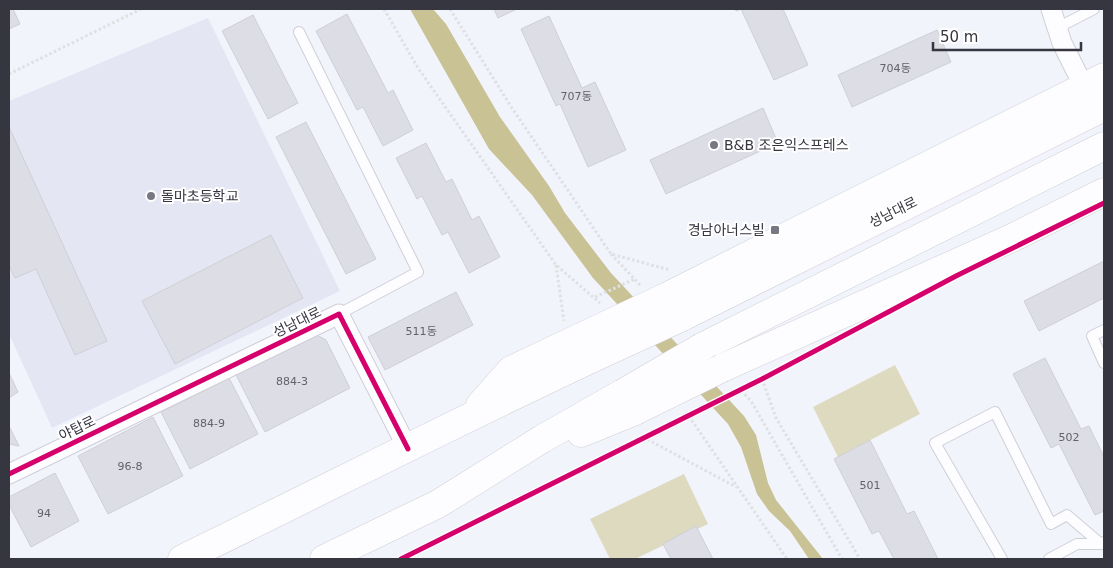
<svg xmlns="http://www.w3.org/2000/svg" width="1113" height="568" font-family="'DejaVu Sans','Noto Sans KR',sans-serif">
<rect width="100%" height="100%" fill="#f2f4fc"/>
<polygon fill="#e4e6f4" points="208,18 340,291 52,428 9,334 9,101"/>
<g fill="#dedac0">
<polygon points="895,365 920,414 838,457 813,407"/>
<polygon points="684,474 708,524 635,559 610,559 590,519"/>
</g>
<polygon fill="#c9c294" points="410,9 433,9 446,24 500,117 549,186 565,213 611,273 744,416 756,435 768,483 776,500 823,559 809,559 790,531 769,511 757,494 741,447 728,424 593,278 532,195 489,149"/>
<g fill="#dcdde5" stroke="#cecfd7">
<polygon points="9,9 13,9 20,24 9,29"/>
<polygon points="494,9 517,9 498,18"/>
<polygon points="735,9 783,9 808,65 774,80 741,9 736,11"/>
<polygon points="347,14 388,93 393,90 413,130 383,146 363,107 357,110 316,31"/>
<polygon points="253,15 298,103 268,119 222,31"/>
<polygon points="549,16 582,88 595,82 626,150 588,167 560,104 556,106 521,29"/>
<polygon points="937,30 951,62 852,107 838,75"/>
<polygon points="763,108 778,143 666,194 650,160"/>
<polygon points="306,122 376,259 346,274 276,137"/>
<polygon points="9,127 107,341 75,355 36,269 15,278 9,265"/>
<polygon points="426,143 446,182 452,179 472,220 479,216 500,257 469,273 448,232 442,235 422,196 417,199 396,158"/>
<polygon points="271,235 303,298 175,364 142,301"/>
<polygon points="1104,261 1104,298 1039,331 1024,301"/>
<polygon points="456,292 473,325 385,370 368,337"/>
<polygon points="313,333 326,340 350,388 265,432 235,373"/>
<polygon points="1045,358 1081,429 1089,426 1104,457 1104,511 1095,515 1059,444 1051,448 1013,374"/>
<polygon points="9,373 18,392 9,398"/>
<polygon points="229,378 258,434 190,469 161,412"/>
<polygon points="153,417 183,476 108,514 78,456"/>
<polygon points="9,426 19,446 9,444"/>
<polygon points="870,440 907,514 914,511 938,559 894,559 879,531 872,534 834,459"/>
<polygon points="55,473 79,521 31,547 9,505 9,497"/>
<polygon points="696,526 713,559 671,559 663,544"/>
</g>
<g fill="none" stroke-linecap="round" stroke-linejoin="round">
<defs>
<g id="lane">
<polyline points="1057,28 1094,9"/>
<polyline points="299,32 418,272 339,314"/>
<polyline points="1104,330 1092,336 1104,363"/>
<polyline points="1002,559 935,443 995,412 1051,524 1067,515 1101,544 1104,542"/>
<polyline points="1049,559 1077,544 1101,544"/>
</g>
<g id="street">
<polyline points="1051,9 1062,43 1084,87"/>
<polyline points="9,474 339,314 408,449"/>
</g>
<g id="primary">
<polyline points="666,297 1104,77"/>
<polyline points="682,317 1104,107"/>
<polyline points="702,347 1104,146"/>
<polyline points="722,368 1012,238 1104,192"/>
<polyline points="480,405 511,370 581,337"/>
<polyline points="581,433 635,411"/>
<path d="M182,559C320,492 456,422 595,357"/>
<polyline points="324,559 438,504 542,439 623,393"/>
</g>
</defs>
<use href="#lane" stroke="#cfcfd8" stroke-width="12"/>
<use href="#street" stroke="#cfcfd8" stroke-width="21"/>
<use href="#primary" stroke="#cfcfd8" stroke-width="29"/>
<g stroke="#dfe0e2" stroke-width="3" stroke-dasharray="2.5 2.5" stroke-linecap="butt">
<polyline points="384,9 418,68 556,265 600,303"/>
<polyline points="450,9 512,108 611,254 670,270"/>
<polyline points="9,74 141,9"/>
<polyline points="611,254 640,285"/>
<polyline points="556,265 564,321"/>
<polyline points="595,297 635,279"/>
<polyline points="762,379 776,418 860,559"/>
<polyline points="738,387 751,401 842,559"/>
<polyline points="686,412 787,559"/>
<polyline points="643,437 736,487"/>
</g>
<use href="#lane" stroke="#fdfdff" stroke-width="10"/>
<use href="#street" stroke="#fdfdff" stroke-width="19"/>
<use href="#primary" stroke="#fdfdff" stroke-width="28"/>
<defs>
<g id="primary-bridge">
<polyline points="581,337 666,297"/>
<polyline points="595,357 682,317"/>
<polyline points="623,393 702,347"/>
<polyline points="635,411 722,368"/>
</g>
</defs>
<use href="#primary-bridge" stroke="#cfcfd8" stroke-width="29" stroke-linecap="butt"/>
<use href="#primary-bridge" stroke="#fdfdff" stroke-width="28"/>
<defs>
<g id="cycleway">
<polyline points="9,474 339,314 408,449"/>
<polyline points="401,559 762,379 956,276 1104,203"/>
</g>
</defs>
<use href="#cycleway" stroke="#fff" stroke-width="8"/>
<use href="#cycleway" stroke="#d6006c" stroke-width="5"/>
</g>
<g fill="#787882" stroke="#fff" stroke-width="2">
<circle cx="714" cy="145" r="5"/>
<circle cx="151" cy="196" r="5"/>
<rect x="770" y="225" width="10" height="10" rx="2.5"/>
</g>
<g text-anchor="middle" stroke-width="4" stroke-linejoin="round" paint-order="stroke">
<g font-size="11" fill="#62626c">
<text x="895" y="72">704동</text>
<text x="576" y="100">707동</text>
<text x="421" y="335">511동</text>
<text x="292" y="385">884-3</text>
<text x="209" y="427">884-9</text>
<text x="1069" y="441">502</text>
<text x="130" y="470">96-8</text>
<text x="870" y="489">501</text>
<text x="44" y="517">94</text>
</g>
<g font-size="14" fill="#363640" stroke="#fff" text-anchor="start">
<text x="724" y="150">B&amp;B 조은익스프레스</text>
<text x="161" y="201">돌마초등학교</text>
<text x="765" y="235" text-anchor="end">경남아너스빌</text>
</g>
<g font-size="14" fill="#363640" stroke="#fff">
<text transform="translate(893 212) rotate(-26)" y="5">성남대로</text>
<text transform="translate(297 322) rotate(-26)" y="5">성남대로</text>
<text transform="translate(77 428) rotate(-26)" y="5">야탑로</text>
</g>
</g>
<rect width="1113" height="568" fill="none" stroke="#363640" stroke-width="20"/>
<path d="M933 42v8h148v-8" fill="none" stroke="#363640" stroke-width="2.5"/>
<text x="940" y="42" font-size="15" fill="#363640" stroke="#ffffff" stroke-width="4" paint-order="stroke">50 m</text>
</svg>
